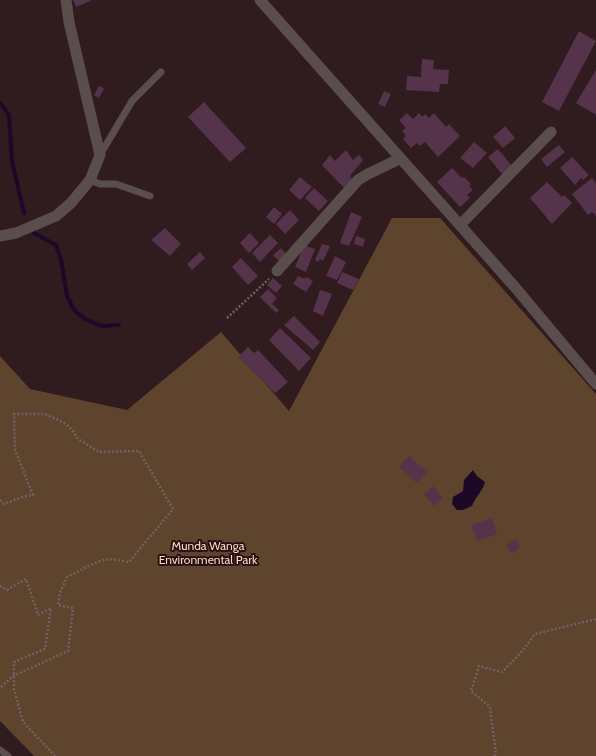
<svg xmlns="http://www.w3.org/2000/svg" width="596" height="756" font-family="Cabin,sans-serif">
<rect width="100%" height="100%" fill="#301b1f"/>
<polygon fill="#5e432d" points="392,218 440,218 596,394 596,756 34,756 0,721 0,356 30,389 127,410 221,332 289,411"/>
<path fill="#1d0927" d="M473,470L477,476L485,482C483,491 475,497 472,506L463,510H457L452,504L453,497L463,491L464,480Z"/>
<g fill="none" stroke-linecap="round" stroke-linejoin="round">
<g stroke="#1d0927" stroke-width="4">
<polyline points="0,103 9,115 12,161 24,213"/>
<polyline points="34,233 56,245 61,260 67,296 74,310 85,319 99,325 104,326 119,325"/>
</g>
</g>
<g fill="#55334b">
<polygon points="73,0 92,0 76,7"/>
<polygon points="579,31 596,41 559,111 542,102"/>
<polygon points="422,59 434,60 433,69 449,70 448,84 440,84 439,92 406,90 407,76 421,77"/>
<polygon points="596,70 596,115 576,103"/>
<polygon points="99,86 104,88 99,98 94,95"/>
<polygon points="384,91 391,94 385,107 378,104"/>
<polygon points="204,102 246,148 230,162 188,117"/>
<polygon points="407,113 413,119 419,113 422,117 425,114 429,118 434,113 446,127 449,124 460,136 438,157 425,142 420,146 417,143 411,148 403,139 406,136 402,131 406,128 399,120"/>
<polygon points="505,126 515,138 503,148 493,137"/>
<polygon points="474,142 487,153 473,168 460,158"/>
<polygon points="559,145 565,152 547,167 541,159"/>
<polygon points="498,149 512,166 502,174 488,157"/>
<polygon points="346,150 353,160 359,155 363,160 350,176 352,179 345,189 322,165 330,155 335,161"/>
<polygon points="572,157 589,175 583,180 581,178 575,185 560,168"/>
<polygon points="452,168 462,178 464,177 471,184 469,186 473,190 467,195 470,198 460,207 437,182"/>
<polygon points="300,177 312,187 300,200 289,190"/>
<polygon points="592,178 596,183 596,216 592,212 588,215 572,194"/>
<polygon points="547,182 562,197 564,195 572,203 552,224 530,198"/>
<polygon points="314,188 328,201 319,211 305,198"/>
<polygon points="274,207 282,214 274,224 266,217"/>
<polygon points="290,210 299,220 285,234 276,224"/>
<polygon points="351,212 362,217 349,246 340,243"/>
<polygon points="165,228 181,244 170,256 151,240"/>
<polygon points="250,233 259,243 249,253 240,243"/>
<polygon points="270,235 278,243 260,262 252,253"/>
<polygon points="356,236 365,239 363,247 354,244"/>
<polygon points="322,244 330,246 323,261 320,259 318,262 315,260"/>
<polygon points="304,245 315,249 306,272 295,267"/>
<polygon points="281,248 288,256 281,263 273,255"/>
<polygon points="200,252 205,258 192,270 187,264"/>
<polygon points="335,256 346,262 337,280 326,276"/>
<polygon points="241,258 258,276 248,285 232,267"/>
<polygon points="342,272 359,279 353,290 337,283"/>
<polygon points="298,276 305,279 306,277 313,281 306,292 293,284"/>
<polygon points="273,278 282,286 276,293 267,285"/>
<polygon points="268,289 277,298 272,304 279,310 276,313 260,297"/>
<polygon points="320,290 332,294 323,316 313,311"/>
<polygon points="294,316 320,342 313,350 284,325"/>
<polygon points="280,328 311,358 299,371 269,340"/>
<polygon points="248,347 254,353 258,350 288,382 275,393 238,357"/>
<polygon points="409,456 427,472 417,483 399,467"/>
<polygon points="433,486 443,498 434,506 424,494"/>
<polygon points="492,518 497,534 477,541 471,525"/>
<polygon points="515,539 520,547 512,554 506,546"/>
</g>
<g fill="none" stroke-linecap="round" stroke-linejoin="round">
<g stroke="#736063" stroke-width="2.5" stroke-dasharray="2 2" stroke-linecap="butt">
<polyline points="227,318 269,279"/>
<path d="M0,500L4,504L22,497L33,495L15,450L14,414H45L56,419L66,424L72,430L78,439L99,452L139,451L173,509L129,562C122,561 112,558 104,560C92,563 80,571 67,577L60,592L58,605L73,608L68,651L13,676L0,688"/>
<polyline points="0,586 7,590 26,579 38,615 51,608 45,649 14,662 14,689 23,722 55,756"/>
<polyline points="494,756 496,754 490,707 471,691 479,666 502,672 519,655 535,634 596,619"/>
</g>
<g stroke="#5a4e4c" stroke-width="7">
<polyline points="100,155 132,101 161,72"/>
<polyline points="90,180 100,184 116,184 150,196"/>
<polyline points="0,750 8,756"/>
</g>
<g stroke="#5a4e4c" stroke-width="11">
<polyline points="260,0 514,286 596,384"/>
<polyline points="460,225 551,132"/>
<polyline points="0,236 16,233 56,216 71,203 90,180 100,155 69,22 66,0"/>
<polyline points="277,271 358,180 368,174 399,159"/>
</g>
</g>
<g text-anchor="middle" stroke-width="4" stroke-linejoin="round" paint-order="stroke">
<g font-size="12" fill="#fcd9bc" stroke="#261216">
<text x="208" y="550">Munda Wanga<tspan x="208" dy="14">Environmental Park</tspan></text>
</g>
</g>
</svg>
